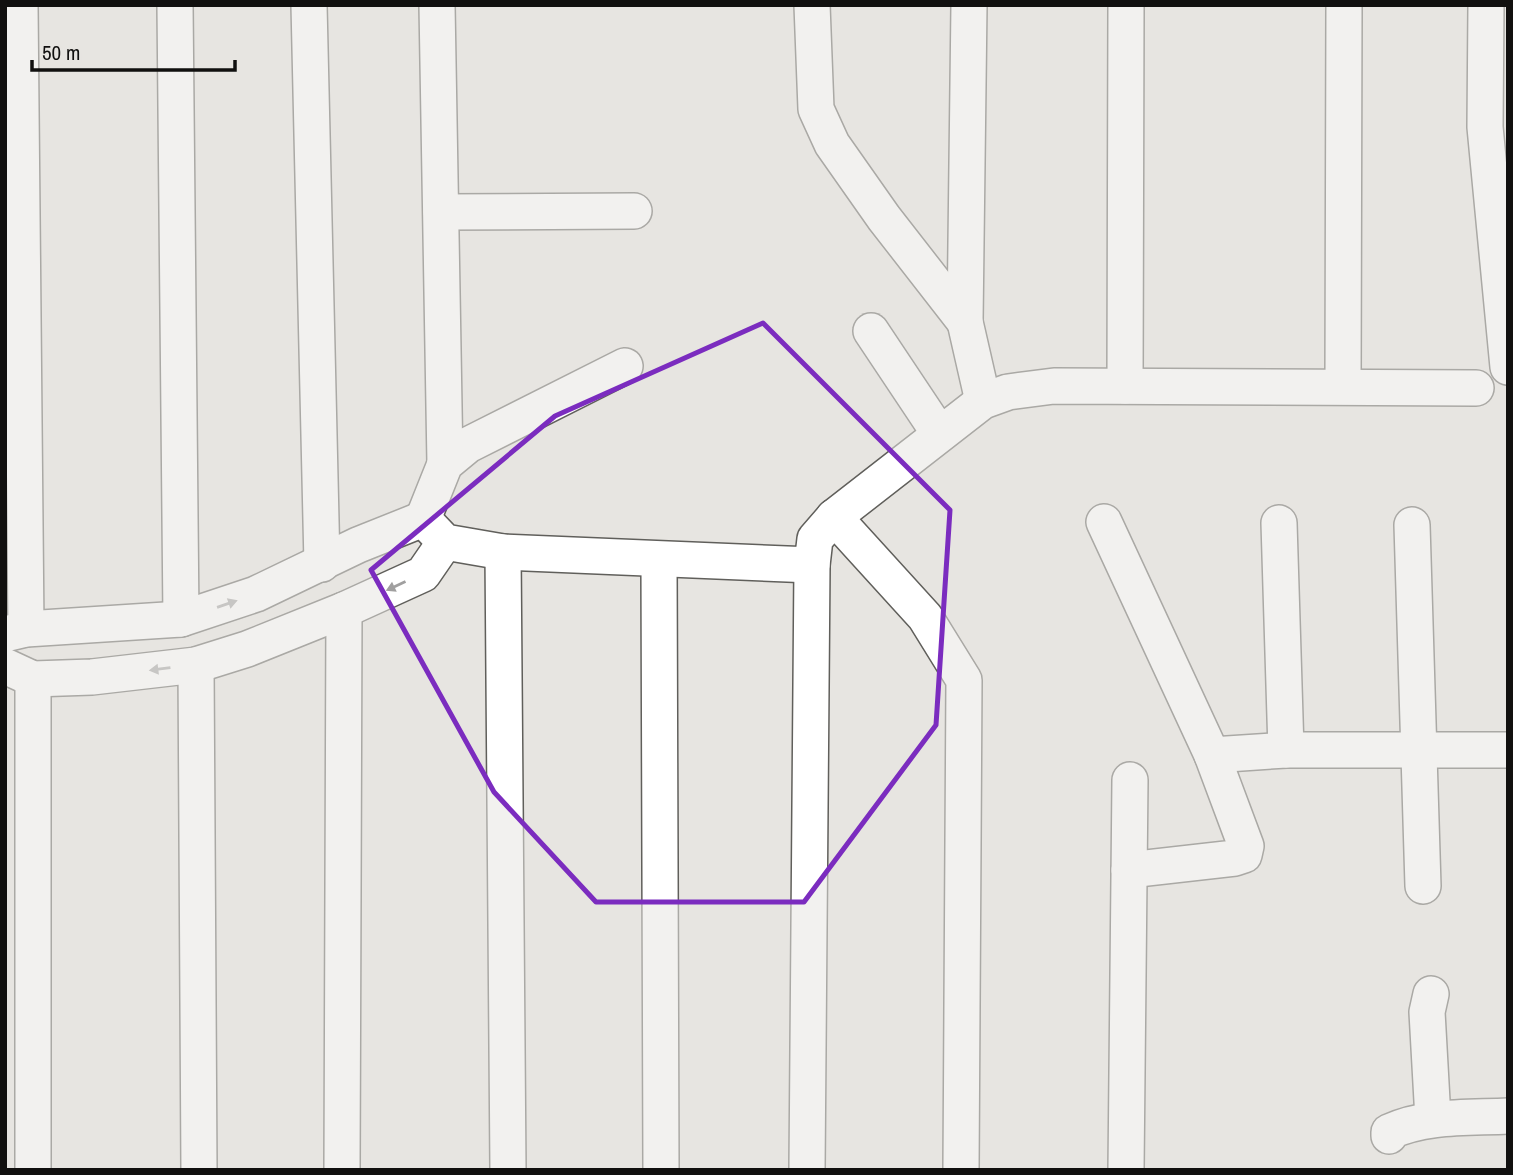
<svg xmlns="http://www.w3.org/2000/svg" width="1513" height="1175" font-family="'Archivo Narrow',sans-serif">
<rect width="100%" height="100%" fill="#e7e5e1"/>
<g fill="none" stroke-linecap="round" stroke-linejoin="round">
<defs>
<g id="minor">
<polyline points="20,5 26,629"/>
<polyline points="175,5 181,619"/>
<polyline points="309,5 322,564"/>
<polyline points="437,5 445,464"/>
<polyline points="812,5 816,109 832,144 884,218 965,322"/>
<polyline points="969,5 965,322 983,401"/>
<polyline points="1486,5 1485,127 1508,367"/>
<polyline points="441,212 634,211"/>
<polyline points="871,331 939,433"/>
<polyline points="1125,386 1126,5"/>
<polyline points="1343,386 1344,5"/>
<polyline points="834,517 925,617 964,680 961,1170"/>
<polyline points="423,519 445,464 468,445 625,366"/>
<polyline points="1104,522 1212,755 1246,846 1244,855 1235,858 1129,870"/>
<polyline points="1279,523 1286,750"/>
<polyline points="1412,525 1423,886"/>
<polyline points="503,552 508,1170"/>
<polyline points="659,561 661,1170"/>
<polyline points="5,634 26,629 181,619 256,594 358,545 423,519 445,542 503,552 812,565 815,539 834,517 983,401 1008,392 1054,386 1476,388"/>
<polyline points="196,665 199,1170"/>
<polyline points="5,666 33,679 92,677 196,665 247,649 344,610 423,574 445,542"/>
<polyline points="1212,755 1286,750 1508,750"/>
<polyline points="1431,994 1427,1012 1433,1119"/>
<path d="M1389,1136V1132C1426,1115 1468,1118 1508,1116"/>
<polyline points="33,1170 33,679"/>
<polyline points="342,1170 344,610"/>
<polyline points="807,1170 812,565"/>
<polyline points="1126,1170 1130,780"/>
</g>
</defs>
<use href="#minor" stroke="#605f5b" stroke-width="38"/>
<use href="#minor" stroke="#fff" stroke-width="35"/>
</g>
<defs><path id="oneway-solid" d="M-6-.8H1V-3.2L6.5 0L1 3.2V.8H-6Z" transform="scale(1.75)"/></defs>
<g fill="#a09f9f">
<use href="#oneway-solid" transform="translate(396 586) rotate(155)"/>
<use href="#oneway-solid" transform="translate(227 604) rotate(-19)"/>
<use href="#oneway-solid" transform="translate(160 669) rotate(173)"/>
</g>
<path d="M0 0H1513V1175H0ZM763,323L950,510L936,725L804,902H596L494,792L371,570L555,416Z" fill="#e7e5e1" fill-opacity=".55" fill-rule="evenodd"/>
<path fill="none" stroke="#7b2cbf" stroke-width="5" stroke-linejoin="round" d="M763,323L950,510L936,725L804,902H596L494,792L371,570L555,416Z"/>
<rect width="1513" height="1175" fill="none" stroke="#11100f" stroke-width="14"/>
<path d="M32 60v10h203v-10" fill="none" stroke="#11100f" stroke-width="3.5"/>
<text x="42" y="60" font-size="21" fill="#11100f" stroke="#e7e5e1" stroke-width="5" paint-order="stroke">50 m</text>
</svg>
